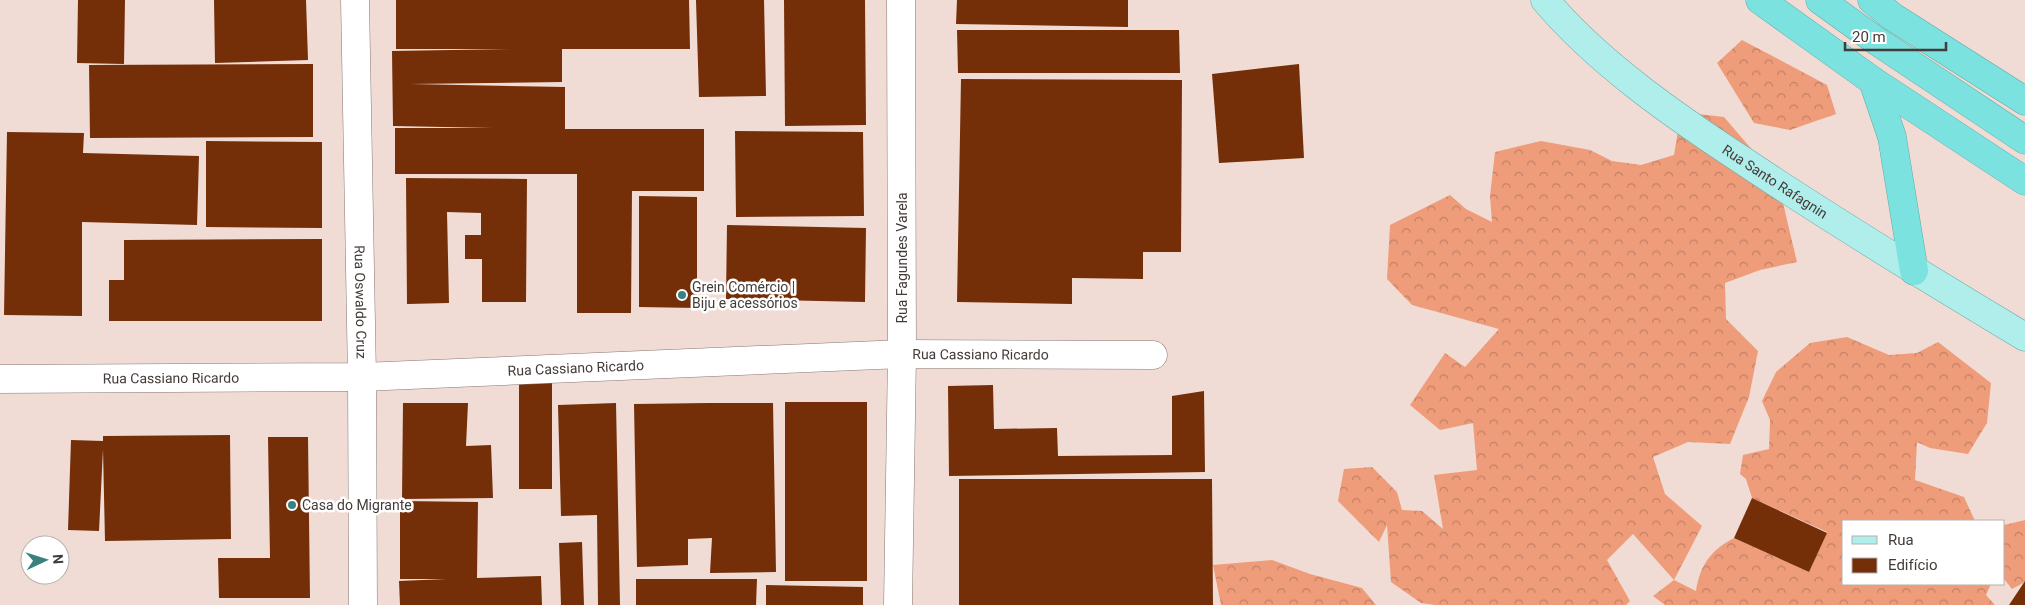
<svg xmlns="http://www.w3.org/2000/svg" width="2025" height="605" font-family="Roboto,sans-serif">
<defs>
<pattern id="forest-crowns" width="20" height="18" patternUnits="userSpaceOnUse" patternTransform="scale(1.25)"><rect width="20" height="18" fill="#ee9c7a"/><path d="M2 6a3 3 0 1 1 6 0M12 15a3 3 0 1 1 6 0" fill="none" stroke="#c28065"/></pattern>
</defs>
<rect width="100%" height="100%" fill="#f0dcd4"/>
<g fill="url(#forest-crowns)">
<polygon points="1742,40 1827,85 1836,114 1790,130 1754,123 1717,63"/>
<path d="M1681,112L1724,117L1766,166L1781,195L1797,262L1760,270L1725,283L1726,319L1758,351L1749,397L1730,444L1688,442L1653,457L1665,494L1702,526L1674,580L1696,591C1700,565 1711,550 1734,538L1809,572L1827,532L1752,498L1746,479L1740,474L1743,455L1769,449L1770,420L1762,401L1776,372L1810,343L1847,337L1889,355L1917,353L1938,342L1991,383L1987,423L1968,454L1930,448L1917,442L1915,480L1964,497L1975,521H1844V584H1991L1986,595L1995,605H1665L1653,596L1674,580L1633,534L1607,560L1630,601L1626,605H1435L1421,603L1391,582L1387,525L1379,542L1338,501L1344,469L1372,467L1397,492L1402,510L1422,511L1443,529L1434,475L1477,470L1473,423L1440,430L1410,405L1445,353L1465,367L1499,329L1412,305L1387,279L1390,225L1450,195L1466,209L1492,222L1490,196L1495,152L1541,141L1590,150L1612,161L1641,165L1674,155Z"/>
<polygon points="2025,520 2025,582 2012,589 2004,579 2004,525"/>
<polygon points="1272,560 1310,574 1362,588 1376,605 1221,605 1213,565"/>
</g>
<g fill="#742e08">
<polygon points="78,0 125,0 124,64 77,63"/>
<polygon points="214,0 306,0 308,60 215,63"/>
<polygon points="396,0 689,0 690,49 562,49 562,82 410,84 565,87 565,129 704,129 704,191 632,191 631,313 577,313 577,174 395,174 395,128 493,128 393,126 392,51 512,49 396,49"/>
<polygon points="696,0 764,0 766,96 699,97"/>
<polygon points="784,0 865,0 866,125 785,126"/>
<polygon points="957,0 1128,0 1128,27 956,24"/>
<polygon points="957,30 1179,30 1180,73 958,73"/>
<polygon points="313,64 313,137 90,138 89,65"/>
<polygon points="1299,64 1304,158 1219,163 1212,74"/>
<polygon points="961,79 1182,80 1181,252 1143,252 1143,279 1072,278 1072,304 957,302"/>
<polygon points="735,131 863,132 864,216 736,217"/>
<polygon points="7,132 84,133 83,153 199,156 197,225 82,222 82,316 4,315"/>
<polygon points="206,141 322,142 322,228 206,227"/>
<polygon points="406,178 527,179 526,302 482,302 482,259 465,259 465,235 481,235 481,213 447,212 449,303 407,304"/>
<polygon points="639,196 697,197 697,308 639,307"/>
<polygon points="727,225 866,228 865,302 726,299"/>
<polygon points="322,239 322,321 109,321 109,280 124,280 124,240"/>
<polygon points="519,382 552,383 552,489 519,489"/>
<polygon points="993,385 994,429 1057,428 1058,456 1172,455 1172,396 1204,391 1205,472 949,476 948,386"/>
<rect x="785" y="402" width="82" height="179"/>
<polygon points="403,403 468,403 466,446 491,445 493,498 402,499"/>
<polygon points="616,403 620,605 598,605 597,515 561,516 558,405"/>
<polygon points="709,403 773,403 776,572 710,573 712,538 688,539 688,565 637,567 634,404"/>
<polygon points="230,435 231,539 105,541 103,449 99,531 68,530 71,440 103,441 103,436"/>
<polygon points="268,437 308,437 310,598 219,598 218,558 270,558"/>
<polygon points="959,479 1212,479 1213,605 959,605"/>
<polygon points="1752,498 1827,533 1809,572 1734,538"/>
<polygon points="400,501 478,502 477,578 541,576 542,605 400,605 399,581 446,579 400,579"/>
<polygon points="582,542 584,605 561,605 559,543"/>
<polygon points="636,579 757,579 756,605 636,605"/>
<polygon points="2025,581 2025,605 2009,605"/>
<polygon points="766,585 863,587 863,605 766,605"/>
</g>
<g fill="none" stroke-linecap="round" stroke-linejoin="round">
<defs>
<g id="minor">
<path id="s1" d="M355,0L362,377L363,605"/>
<path id="s2" d="M0,379L362,377L902,354L1153,355"/>
<polyline points="898,605 902,354 901,0"/>
</g>
<g id="major">
<path id="s3" d="M1545,0C1598,63 1676,117 1745,162C1836,223 1930,280 2025,337"/>
</g>
<g id="highway">
<polyline points="1760,0 1873,81 2025,181"/>
<polyline points="1820,0 1878,42 2025,140"/>
<polyline points="1872,0 1893,17 2025,101"/>
<polyline points="1873,81 1892,137 1914,271"/>
</g>
</defs>
<use href="#minor" stroke="#897770" stroke-width="29"/>
<use href="#major" stroke="#67a8a5" stroke-width="29"/>
<use href="#highway" stroke="#67a8a5" stroke-width="29"/>
<use href="#minor" stroke="#fff" stroke-width="28"/>
<use href="#major" stroke="#b0eeec" stroke-width="28"/>
<use href="#highway" stroke="#7be2e0" stroke-width="28"/>
</g>
<g fill="#38817f" stroke="#fff" stroke-width="2">
<circle cx="682" cy="295" r="5"/>
<circle cx="292" cy="505" r="5"/>
</g>
<g text-anchor="middle" stroke-width="5" stroke-linejoin="round" paint-order="stroke">
<g font-size="14" fill="#433b38" stroke="#fff">
<text dy="5" stroke="none"><textPath href="#s3" startOffset="294">Rua Santo Rafagnin</textPath></text>
<text transform="translate(902 258) rotate(-90)" y="5">Rua Fagundes Varela</text>
<text dy="5" stroke="none"><textPath href="#s1" startOffset="302">Rua Oswaldo Cruz</textPath></text>
<text dy="5" stroke="none"><textPath href="#s2" startOffset="981">Rua Cassiano Ricardo</textPath></text>
<text dy="5" stroke="none"><textPath href="#s2" startOffset="576">Rua Cassiano Ricardo</textPath></text>
<text dy="5" stroke="none"><textPath href="#s2" startOffset="171">Rua Cassiano Ricardo</textPath></text>
</g>
<g font-size="14" fill="#433b38" stroke="#fff" text-anchor="start">
<text x="692" y="292">Grein Comércio |<tspan x="692" dy="16">Biju e acessórios</tspan></text>
<text x="302" y="510">Casa do Migrante</text>
</g>
</g>
<rect x="1842" y="520" width="162" height="65" fill="#ffffff" stroke="#b4b1af"/>
<rect x="1852" y="536" width="25" height="8" fill="#b0eeec" stroke="#b4b1af"/>
<text x="1888" y="545" font-size="15" fill="#433b38">Rua</text>
<rect x="1852" y="558" width="25" height="15" fill="#742e08" stroke="#b4b1af"/>
<text x="1888" y="570" font-size="15" fill="#433b38">Edifício</text>
<g transform="translate(45 560) rotate(86)"><circle r="24" fill="#ffffff" stroke="#b4b1af"/>
<path d="M0-4L9 19L0 12L-9 19Z" fill="#38817f"/>
<text y="-8" font-size="14" font-weight="bold" text-anchor="middle" fill="#433b38">N</text>
</g>
<path d="M1845 42v8h101v-8" fill="none" stroke="#433b38" stroke-width="2.5"/>
<text x="1852" y="42" font-size="15" fill="#433b38" stroke="#ffffff" stroke-width="4" paint-order="stroke">20 m</text>
</svg>
